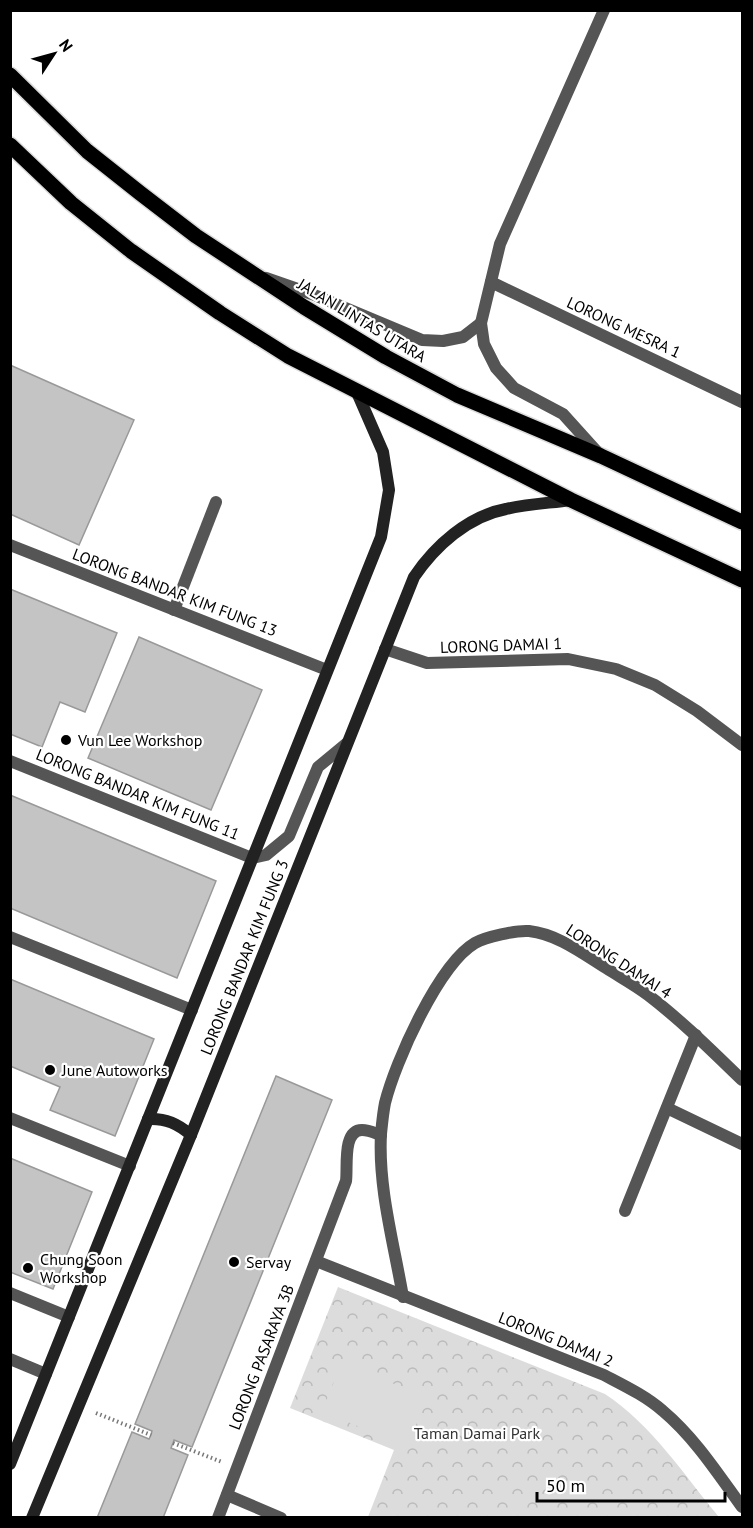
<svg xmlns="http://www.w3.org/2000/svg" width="753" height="1528" font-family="'PT Sans',sans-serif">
<defs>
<pattern id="park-crowns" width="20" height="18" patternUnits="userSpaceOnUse" patternTransform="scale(1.5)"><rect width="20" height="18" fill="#dcdcdc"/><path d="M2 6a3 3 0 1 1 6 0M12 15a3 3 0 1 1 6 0" fill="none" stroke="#bbb"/></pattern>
</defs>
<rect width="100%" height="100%" fill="#fff"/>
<path fill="url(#park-crowns)" d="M338,1287L605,1394C652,1425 684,1475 719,1517H368L394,1450L290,1408Z"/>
<polygon fill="#dcdcdc" points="342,1362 427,1398 407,1447 322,1411"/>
<g fill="#c4c4c4" stroke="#999" stroke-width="1.5">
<polygon points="10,365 134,420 79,545 10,514"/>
<polygon points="10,589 117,633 85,712 60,702 42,747 10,734"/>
<polygon points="139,637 262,690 211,810 88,758"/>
<polygon points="10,795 216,881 177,978 10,908"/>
<polygon points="10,979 154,1039 115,1136 50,1110 60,1087 10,1066"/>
<polygon points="276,1076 332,1100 192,1447 174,1440 173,1443 171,1448 188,1455 163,1518 97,1518 132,1432 149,1439 151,1435 152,1431 135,1424"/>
<polygon points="10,1158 92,1192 53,1289 10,1272"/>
</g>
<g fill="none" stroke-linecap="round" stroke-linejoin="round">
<defs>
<g id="primary">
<polyline points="10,75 87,151 140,193 196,236 304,307 386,357 457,395 601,456 742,522"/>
<polyline points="10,145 71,203 131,251 220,313 288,356 571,500 742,580"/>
</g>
</defs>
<use href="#primary" stroke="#dbdbdb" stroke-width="18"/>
<g stroke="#777" stroke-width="4" stroke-dasharray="1.5 3" stroke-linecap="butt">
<polyline points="96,1413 151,1435"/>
<polyline points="173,1443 222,1462"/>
</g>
<g stroke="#555" stroke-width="12">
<polyline points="10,545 327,670"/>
<polyline points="174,610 216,502"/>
</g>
<g stroke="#555" stroke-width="12">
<polyline points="266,278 312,294 422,340 443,341 463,337 481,323"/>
<polyline points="491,282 742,402"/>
<polyline points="600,455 563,414 514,388 496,368 484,344 481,323 500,244 604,10"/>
<polyline points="385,649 427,663 568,659 616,669 655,685 697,711 742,745"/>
<polyline points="10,761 252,858 266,855 289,836 318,767 347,743"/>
<polyline points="10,937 192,1010"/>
<polyline points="667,1108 742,1144"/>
<polyline points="10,1118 130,1166"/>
<polyline points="625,1211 696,1035"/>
<path d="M316,1261L604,1375C625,1386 646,1396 663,1411C695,1438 718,1474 742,1507"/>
<polyline points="10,1293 69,1317"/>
<path d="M403,1297C394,1244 378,1188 381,1134C382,1124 383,1113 385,1103C395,1062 439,964 475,943C485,937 517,930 529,931C557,934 582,953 606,968C620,977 635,985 648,995C682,1021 712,1051 742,1080"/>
<polyline points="10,1359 46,1374"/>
<polyline points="227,1495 281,1518"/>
<path d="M218,1518L346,1181C348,1168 342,1130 362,1130C369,1130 375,1133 381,1135"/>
</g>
<g stroke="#222" stroke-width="12">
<path d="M148,1119C166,1118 178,1124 191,1135"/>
<polyline points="10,1464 381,537 389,490 383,452 356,390"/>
<path d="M32,1518L191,1135L414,577C435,546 468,516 506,509C527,504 550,503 571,500"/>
</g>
<use href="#primary" stroke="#000" stroke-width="15"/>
</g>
<g fill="#000" stroke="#fff" stroke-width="2">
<circle cx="66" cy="740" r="6"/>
<circle cx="50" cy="1070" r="6"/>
<circle cx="234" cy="1262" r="6"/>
<circle cx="28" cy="1268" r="6"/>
</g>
<g text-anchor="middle" stroke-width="4.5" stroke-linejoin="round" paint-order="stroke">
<g font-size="16" fill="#000" stroke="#fff">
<text transform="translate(362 320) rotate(31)" y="6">JALAN LINTAS UTARA</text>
<text transform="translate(624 327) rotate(25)" y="6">LORONG MESRA 1</text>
<text transform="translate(175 592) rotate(21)" y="6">LORONG BANDAR KIM FUNG 13</text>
<text transform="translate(501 645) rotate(-2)" y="6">LORONG DAMAI 1</text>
<text transform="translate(138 794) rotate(22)" y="6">LORONG BANDAR KIM FUNG 11</text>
<text transform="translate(244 957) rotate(-68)" y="6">LORONG BANDAR KIM FUNG 3</text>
<text transform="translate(619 961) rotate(33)" y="6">LORONG DAMAI 4</text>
<text transform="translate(556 1339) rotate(22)" y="6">LORONG DAMAI 2</text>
<text transform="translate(261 1357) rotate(-69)" y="6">LORONG PASARAYA 3B</text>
</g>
<g font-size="16" fill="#000" stroke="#fff" text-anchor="start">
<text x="78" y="746">Vun Lee Workshop</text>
<text x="62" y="1076">June Autoworks</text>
<text x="40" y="1265">Chung Soon<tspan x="40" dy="18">Workshop</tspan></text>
<text x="246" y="1268">Servay</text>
</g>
<g font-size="16" fill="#333" stroke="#fff">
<text x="477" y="1439">Taman Damai Park</text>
</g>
</g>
<rect width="753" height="1528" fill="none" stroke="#000000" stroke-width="24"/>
<g transform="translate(54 54) rotate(54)" stroke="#ffffff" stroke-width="4.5" paint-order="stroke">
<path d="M0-4.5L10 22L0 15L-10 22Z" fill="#000000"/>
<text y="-9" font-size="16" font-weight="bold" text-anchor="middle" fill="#000000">N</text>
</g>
<path d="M537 1492v9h188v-9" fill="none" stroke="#000000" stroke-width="3"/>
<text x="546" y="1492" font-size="18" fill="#000000" stroke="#ffffff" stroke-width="4.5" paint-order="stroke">50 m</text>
</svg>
